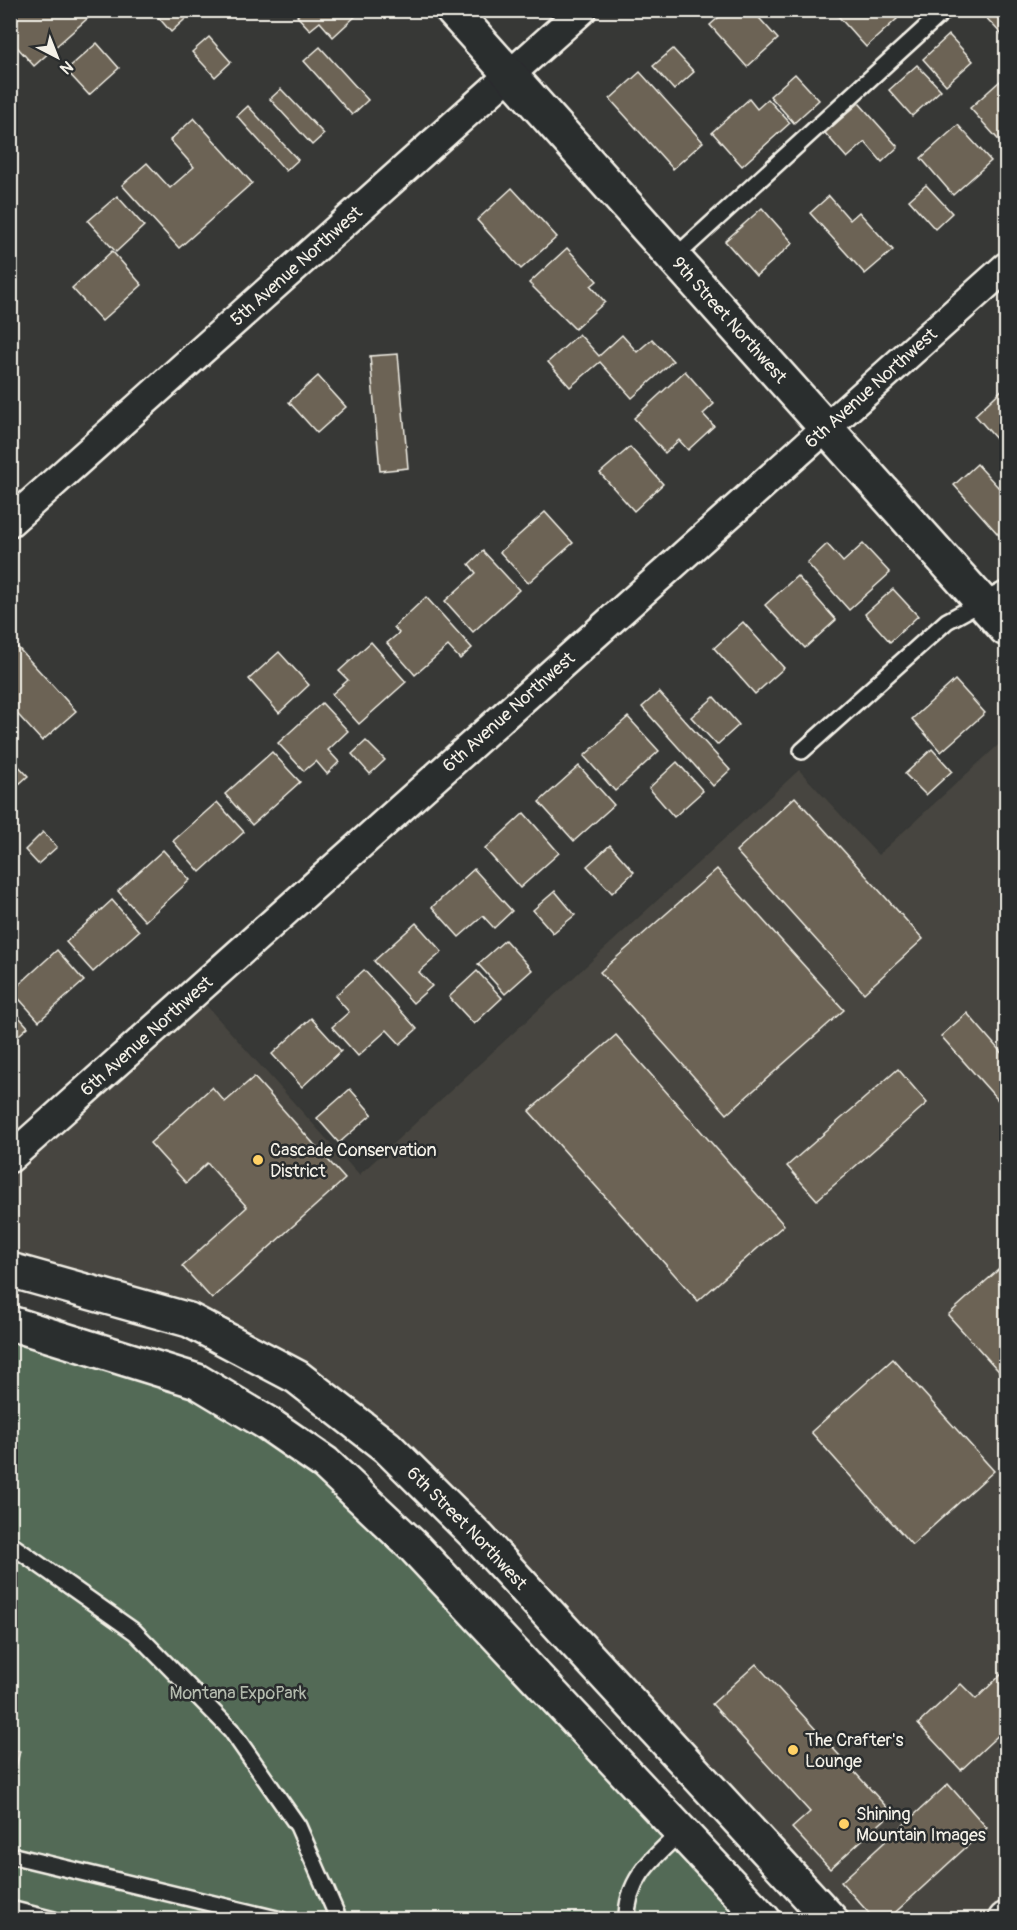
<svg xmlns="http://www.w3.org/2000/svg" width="1017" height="1930" font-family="Pangolin,sans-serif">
<rect width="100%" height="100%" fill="#373836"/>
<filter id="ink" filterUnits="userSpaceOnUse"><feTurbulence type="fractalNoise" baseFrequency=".0167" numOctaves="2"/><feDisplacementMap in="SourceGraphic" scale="12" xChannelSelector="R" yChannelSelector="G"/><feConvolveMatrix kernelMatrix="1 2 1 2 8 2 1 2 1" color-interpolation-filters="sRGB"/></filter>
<g filter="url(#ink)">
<polygon fill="#47453f" points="1006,738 1006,1919 831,1919 654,1728 297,1377 11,1270 10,1158 195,993 359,1175 799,770 878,855"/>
<polygon fill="#536a56" stroke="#a4ae9f" stroke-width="1.5" points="10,1323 267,1423 764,1919 11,1919"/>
<g fill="#6c6454" stroke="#f4f1e8" stroke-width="1.5">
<polygon points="10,10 97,10 34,66 10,39"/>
<polygon points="152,10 195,10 171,32"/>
<polygon points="303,10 356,10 359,13 333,37 320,22 310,30 297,16"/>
<polygon points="727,10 752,10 778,39 747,67 710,25"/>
<polygon points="844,10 889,10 897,19 866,47 838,16"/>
<polygon points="1006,10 1006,35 1004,37 980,11"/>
<polygon points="949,35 973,61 946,85 923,59"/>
<polygon points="209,37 231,62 215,77 192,52"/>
<polygon points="97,43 119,68 89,95 66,70"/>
<polygon points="320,47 368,100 352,115 304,61"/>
<polygon points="673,49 694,72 674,90 653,66"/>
<polygon points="917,65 941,90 912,116 889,90"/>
<polygon points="640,72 703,142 673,169 610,99"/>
<polygon points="795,74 819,100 794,123 770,96"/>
<polygon points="1000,81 1006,88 1005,147 970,108"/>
<polygon points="281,89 324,134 312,145 270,99"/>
<polygon points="749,99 757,109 768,99 790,123 742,166 712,132"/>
<polygon points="859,103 898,147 882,162 865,142 847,158 825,133"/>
<polygon points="248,106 298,160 286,171 237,116"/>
<polygon points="194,118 252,183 179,248 122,185 147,163 170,188 194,167 170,140"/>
<polygon points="958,125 991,161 953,195 921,158"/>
<polygon points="926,185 952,213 935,229 909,200"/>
<polygon points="512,188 557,237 521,269 477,220"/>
<polygon points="117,196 144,226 116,252 88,221"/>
<polygon points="829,196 850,220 859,212 893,250 865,274 810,213"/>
<polygon points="762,208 793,243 756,276 725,241"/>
<polygon points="567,248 597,281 591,286 605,302 575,329 529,283"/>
<polygon points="112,251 142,285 102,321 72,288"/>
<polygon points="579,334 599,356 622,335 637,352 652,339 673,361 632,398 600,362 570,387 548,362"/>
<polygon points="398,354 408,468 380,471 370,356"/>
<polygon points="685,371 714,404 703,414 714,426 688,450 679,440 665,453 634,418"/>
<polygon points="318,376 346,407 317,433 289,402"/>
<polygon points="1006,386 1006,450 975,415"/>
<polygon points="630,447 663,484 634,511 600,473"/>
<polygon points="977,464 998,487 1006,479 1006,543 954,485"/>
<polygon points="545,512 573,543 528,583 500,552"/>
<polygon points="827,544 843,562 863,544 890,573 849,610 807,563"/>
<polygon points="483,551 519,590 473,632 445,601 476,573 469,564"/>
<polygon points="797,576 836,620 805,648 765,605"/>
<polygon points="893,589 918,616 890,642 865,614"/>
<polygon points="426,597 472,648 460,659 448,646 415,675 387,643 399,633 394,627"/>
<polygon points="743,622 784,668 755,694 714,648"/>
<polygon points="10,639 76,711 42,741 10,706"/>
<polygon points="371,642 406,682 359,724 332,694 348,680 339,671"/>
<polygon points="279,652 309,685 279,713 249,679"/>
<polygon points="955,680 985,713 941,752 912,719"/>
<polygon points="659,692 730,770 713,786 642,707"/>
<polygon points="714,697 739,725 717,745 691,717"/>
<polygon points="322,703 348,731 328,750 339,762 327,774 316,761 304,771 278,743"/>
<polygon points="628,717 659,751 615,791 584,756"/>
<polygon points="366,741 385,760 370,774 352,754"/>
<polygon points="932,749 952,771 926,795 905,774"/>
<polygon points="272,752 300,782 252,825 225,794"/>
<polygon points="10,757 28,776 10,792"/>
<polygon points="677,762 703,791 674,817 649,788"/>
<polygon points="579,766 614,805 574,841 539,802"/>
<polygon points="795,797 923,939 864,993 736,851"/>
<polygon points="217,802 244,832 200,872 173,841"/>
<polygon points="524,813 559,853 520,888 485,849"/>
<polygon points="43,832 57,847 38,864 25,850"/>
<polygon points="610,845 634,872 612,893 587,866"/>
<polygon points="163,850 190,880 145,921 118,891"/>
<polygon points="474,869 512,911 494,928 483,916 459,937 432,907"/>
<polygon points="717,869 844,1010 727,1114 600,972"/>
<polygon points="555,891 575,915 553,933 533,910"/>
<polygon points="112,900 139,931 93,972 66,942"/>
<polygon points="416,923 442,952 419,972 432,986 413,1003 374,961"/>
<polygon points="505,940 532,970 505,994 478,964"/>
<polygon points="57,950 84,981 39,1021 12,991"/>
<polygon points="364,970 417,1029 400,1044 387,1030 358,1056 332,1027 349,1012 335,996"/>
<polygon points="477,971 502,998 474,1024 449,997"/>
<polygon points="10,1007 28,1027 10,1043"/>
<polygon points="967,1013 1006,1058 1006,1109 941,1036"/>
<polygon points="311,1018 341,1051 302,1087 272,1054"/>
<polygon points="616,1035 784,1225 698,1301 529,1111"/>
<polygon points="898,1069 927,1103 817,1200 787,1166"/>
<polygon points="254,1077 345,1179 212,1299 182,1266 247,1207 207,1163 186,1183 150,1143 212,1087 225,1102"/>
<polygon points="350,1089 372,1114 339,1143 317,1118"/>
<polygon points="1006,1263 1006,1379 948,1315"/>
<polygon points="893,1359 994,1471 912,1545 811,1432"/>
<polygon points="756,1664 892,1813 830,1869 792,1828 810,1812 712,1704"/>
<polygon points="1006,1670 1006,1728 961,1770 918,1724 961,1684 976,1699"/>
<polygon points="10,1749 20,1751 10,1791"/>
<polygon points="948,1784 987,1828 887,1920 875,1920 841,1882"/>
</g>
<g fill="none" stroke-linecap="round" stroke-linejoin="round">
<defs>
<g id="service">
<polyline points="674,258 945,10"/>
<polyline points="802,751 947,621 1006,589"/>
<polyline points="10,1544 135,1632 231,1730 298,1826 339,1920"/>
<polyline points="10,1855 281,1920"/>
<polyline points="10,1909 54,1920"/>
<path d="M627,1920C626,1879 654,1857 681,1832"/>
</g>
<g id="minor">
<path id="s1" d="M10,522L582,10"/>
<path id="s2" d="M10,1158L1006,267"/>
</g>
<g id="tertiary">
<path id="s3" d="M452,10L1006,629"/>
</g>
<g id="secondary">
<path id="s4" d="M10,1270L189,1320L297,1377L387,1447L476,1535L831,1920"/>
<polyline points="10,1323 197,1381 267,1423 325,1463 414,1547 764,1920"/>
<polyline points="1005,1920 1006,1919"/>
</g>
</defs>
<use href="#service" stroke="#f4f1e8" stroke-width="20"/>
<use href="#minor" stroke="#f4f1e8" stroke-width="33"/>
<use href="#tertiary" stroke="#f4f1e8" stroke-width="38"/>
<use href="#secondary" stroke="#f4f1e8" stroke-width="38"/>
<use href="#service" stroke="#2a2d2e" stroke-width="15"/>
<use href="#minor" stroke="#2a2d2e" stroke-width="28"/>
<use href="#tertiary" stroke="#2a2d2e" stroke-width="33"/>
<use href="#secondary" stroke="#2a2d2e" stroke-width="33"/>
</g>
</g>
<g fill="#ffd166" stroke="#2a2d2e" stroke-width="2">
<circle cx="258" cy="1160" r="6"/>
<circle cx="793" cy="1750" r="6"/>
<circle cx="844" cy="1824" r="6"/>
</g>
<g text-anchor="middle" stroke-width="5" stroke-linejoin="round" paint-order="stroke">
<g font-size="18" fill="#f4f1e8" stroke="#2a2d2e">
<text dy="6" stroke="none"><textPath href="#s1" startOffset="384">5th Avenue Northwest</textPath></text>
<text dy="6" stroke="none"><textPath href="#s3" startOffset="416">9th Street Northwest</textPath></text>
<text dy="6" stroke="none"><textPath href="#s2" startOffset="1155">6th Avenue Northwest</textPath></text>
<text dy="6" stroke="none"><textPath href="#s2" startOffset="669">6th Avenue Northwest</textPath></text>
<text dy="6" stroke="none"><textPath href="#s2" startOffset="183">6th Avenue Northwest</textPath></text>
<text dy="6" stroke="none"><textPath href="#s4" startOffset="536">6th Street Northwest</textPath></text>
</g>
<g font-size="18" fill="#f4f1e8" stroke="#2a2d2e" text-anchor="start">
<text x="270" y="1156">Cascade Conservation<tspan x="270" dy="21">District</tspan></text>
<text x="805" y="1746">The Crafter's<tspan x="805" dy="21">Lounge</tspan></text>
<text x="856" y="1820">Shining<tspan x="856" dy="21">Mountain Images</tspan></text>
</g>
<g font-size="18" fill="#b4bbae" stroke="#2a2d2e">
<text x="238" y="1699">Montana ExpoPark</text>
</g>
</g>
<rect width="1017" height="1930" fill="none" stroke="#2a2d2e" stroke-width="36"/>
<rect x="18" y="18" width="981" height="1894" fill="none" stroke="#f4f1e8" stroke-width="2" filter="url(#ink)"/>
<g transform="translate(57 57) rotate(138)" stroke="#2a2d2e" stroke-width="4.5" paint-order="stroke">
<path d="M0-4.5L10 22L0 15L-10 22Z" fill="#f4f1e8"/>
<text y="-9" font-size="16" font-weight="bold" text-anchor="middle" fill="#f4f1e8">N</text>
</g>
</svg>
